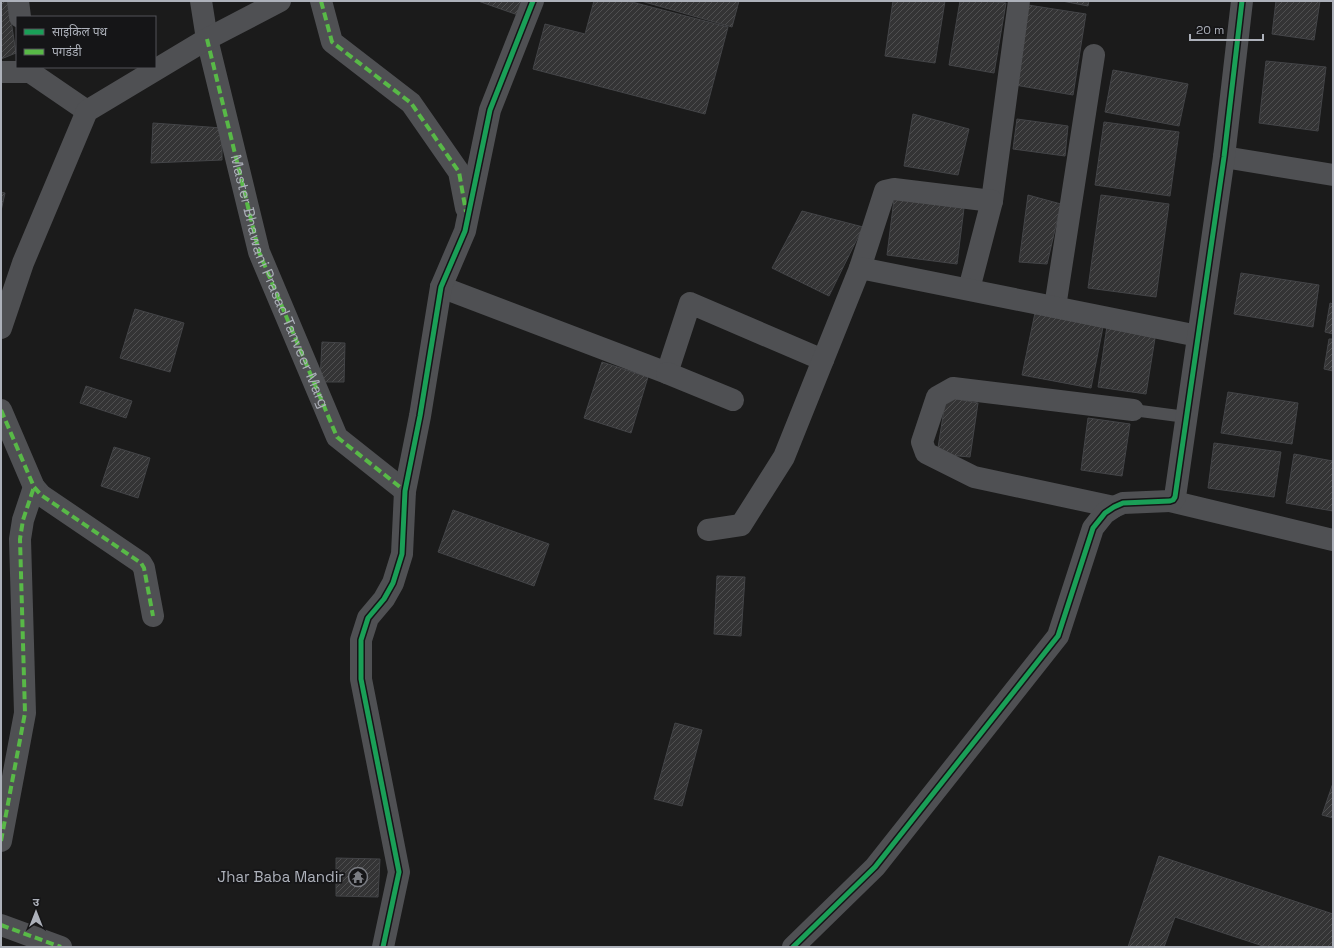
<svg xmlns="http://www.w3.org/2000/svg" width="1334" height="948" font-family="'Space Grotesk','Noto Sans Devanagari',sans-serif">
<defs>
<pattern id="building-hatch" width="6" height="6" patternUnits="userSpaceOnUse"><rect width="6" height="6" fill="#343435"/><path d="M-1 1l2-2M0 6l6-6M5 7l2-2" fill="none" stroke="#4f4f50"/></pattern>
</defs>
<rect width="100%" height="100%" fill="#1b1b1b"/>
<g fill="url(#building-hatch)" stroke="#434447">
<polygon points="1,1 8,1 16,53 1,59"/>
<polygon points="478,1 523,1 518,15"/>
<polygon points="594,1 628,1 728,27 705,114 533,69 545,24 585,34"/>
<polygon points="641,1 739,1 732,27"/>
<polygon points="893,1 945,1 935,63 885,56"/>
<polygon points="960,1 990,1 1006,3 994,73 949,65"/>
<polygon points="1062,1 1089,1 1088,6"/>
<polygon points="1276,1 1320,1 1314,40 1272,34"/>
<polygon points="1028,5 1086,14 1073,95 1015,85"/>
<polygon points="1266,61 1326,67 1318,131 1259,123"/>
<polygon points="1113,70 1188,84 1179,126 1105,112"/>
<polygon points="913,114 969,129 958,175 904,166"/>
<polygon points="1017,119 1068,126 1065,156 1013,149"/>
<polygon points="1104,122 1179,132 1170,196 1095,185"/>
<polygon points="153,123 222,128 222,160 151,163"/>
<polygon points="1,192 5,193 1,211"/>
<polygon points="1028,195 1061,204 1047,264 1019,262"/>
<polygon points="1101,195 1169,204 1156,297 1088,288"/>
<polygon points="894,199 964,208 957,264 887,255"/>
<polygon points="802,211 863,227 829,296 772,268"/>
<polygon points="1241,273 1319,285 1313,327 1234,314"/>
<polygon points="1330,303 1333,304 1333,334 1325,332"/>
<polygon points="1036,308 1104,322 1091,388 1022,375"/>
<polygon points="135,309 184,323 170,372 120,358"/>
<polygon points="1107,326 1156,332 1146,394 1098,387"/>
<polygon points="1329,339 1333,339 1333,371 1324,369"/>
<polygon points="322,342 345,343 344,382 320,382"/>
<polygon points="602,362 648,377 631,433 584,418"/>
<polygon points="86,386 132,401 126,418 80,403"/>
<polygon points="1228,392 1298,403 1292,444 1221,433"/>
<polygon points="946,397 978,403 970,457 937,454"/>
<polygon points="1088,418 1130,424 1122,476 1081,470"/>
<polygon points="1214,443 1281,452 1274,497 1208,488"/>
<polygon points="114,447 150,458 138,498 101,486"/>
<polygon points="1294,454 1333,461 1333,511 1286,503"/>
<polygon points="453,510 549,544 534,586 438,552"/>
<polygon points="717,576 745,577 741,636 714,634"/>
<polygon points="675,723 702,730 682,806 654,799"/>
<polygon points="1333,783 1333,818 1322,815"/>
<polygon points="1159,856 1333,914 1333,947 1266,947 1175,917 1164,947 1128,947"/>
<polygon points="336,858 380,859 378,897 336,896"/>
</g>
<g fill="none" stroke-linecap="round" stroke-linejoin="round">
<polyline stroke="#4f5053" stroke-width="12" points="1133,410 1186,417"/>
<g stroke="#4f5053" stroke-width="22">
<polyline points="18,1 20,17"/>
<path id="s1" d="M201,1L207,39L259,252L337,437L405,491"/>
<polyline points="321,1 332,42 411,103 459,172 466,208"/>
<polyline points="1,72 30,72 87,111"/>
<polyline points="1224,157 1333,175"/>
<polyline points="992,201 1019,1"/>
<polyline points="860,268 885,191 894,189 992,201 969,289"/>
<polyline points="441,287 667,373 690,303 823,360"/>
<polyline points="1055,307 1094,55"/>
<polyline points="1,328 23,263 87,111 207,39 280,1"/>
<polyline points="667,373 733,400"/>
<polyline points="1,410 34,487 41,495 141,563 144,568 153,616"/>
<polyline points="1170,501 1333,540"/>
<polyline points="1114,507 974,477 926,453 922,442 937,397 953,388 1133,410"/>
<polyline points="708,530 741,525 784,457 860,268 1198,336"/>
<polyline points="1,841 25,713 20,539 23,520 34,487"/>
<polyline points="1,925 61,947"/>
<polyline points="383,947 399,872 361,679 361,640 368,618 384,599 393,583 402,554 405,491 420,416 441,287 465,231 490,110 533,1"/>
<polyline points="793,947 875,867 1058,636 1093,528 1105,513 1114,507 1123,503 1170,501 1173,500 1175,497 1224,157 1242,1"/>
</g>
<g stroke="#58b947" stroke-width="4" stroke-dasharray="8 4" stroke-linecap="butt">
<polyline points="321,1 332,42 411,103 459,172 466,212"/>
<polyline points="207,39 259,252 337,437 405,491"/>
<polyline points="1,410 34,487 41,495 141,563 144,568 153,616"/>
<polyline points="1,841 25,713 20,539 23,520 34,487"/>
<polyline points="1,925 61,947"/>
</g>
<defs>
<g id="cycleway">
<polyline points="383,947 399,872 361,679 361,640 368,618 384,599 393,583 402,554 405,491 420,416 441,287 465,231 490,110 533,1"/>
<polyline points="793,947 875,867 1058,636 1093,528 1105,513 1114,507 1123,503 1170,501 1173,500 1175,497 1224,157 1242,1"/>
</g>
</defs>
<use href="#cycleway" stroke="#151517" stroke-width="8"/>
<use href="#cycleway" stroke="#1a9f57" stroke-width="5"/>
</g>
<defs>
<symbol id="temple-ring" viewBox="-11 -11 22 22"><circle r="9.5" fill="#151517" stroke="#7a7c82" stroke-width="1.5"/><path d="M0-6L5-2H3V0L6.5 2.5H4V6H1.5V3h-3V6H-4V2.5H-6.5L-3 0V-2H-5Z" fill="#7a7c82"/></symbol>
</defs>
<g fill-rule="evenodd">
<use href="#temple-ring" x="347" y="866" width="22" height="22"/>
</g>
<g text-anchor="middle" stroke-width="3.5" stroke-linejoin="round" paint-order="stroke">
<g font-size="15" fill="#adb1ba" stroke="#151517">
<text dy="5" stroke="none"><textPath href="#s1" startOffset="292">Master Bhawani Prasad Tanveer Marg</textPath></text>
</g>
<g font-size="15" fill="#adb1ba" stroke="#151517" text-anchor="end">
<text x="344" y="882">Jhar Baba Mandir</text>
</g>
</g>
<rect width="1334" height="948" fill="none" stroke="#adb1ba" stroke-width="4"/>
<rect x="16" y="16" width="140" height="52" fill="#151517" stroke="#525358"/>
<rect x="24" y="29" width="20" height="6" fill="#1a9f57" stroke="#525358"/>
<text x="52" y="36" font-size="12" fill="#adb1ba">साइकिल पथ</text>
<rect x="24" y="49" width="20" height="6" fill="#58b947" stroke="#525358"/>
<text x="52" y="56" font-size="12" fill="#adb1ba">पगडंडी</text>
<g transform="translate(36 912)" stroke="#151517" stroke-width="3" paint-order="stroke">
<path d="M0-3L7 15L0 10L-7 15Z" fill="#adb1ba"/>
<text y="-6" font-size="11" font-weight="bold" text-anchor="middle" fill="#adb1ba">उ</text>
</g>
<path d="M1190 34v6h73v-6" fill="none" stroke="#adb1ba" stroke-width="2"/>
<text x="1196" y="34" font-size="12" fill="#adb1ba" stroke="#151517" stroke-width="3" paint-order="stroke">20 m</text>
</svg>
